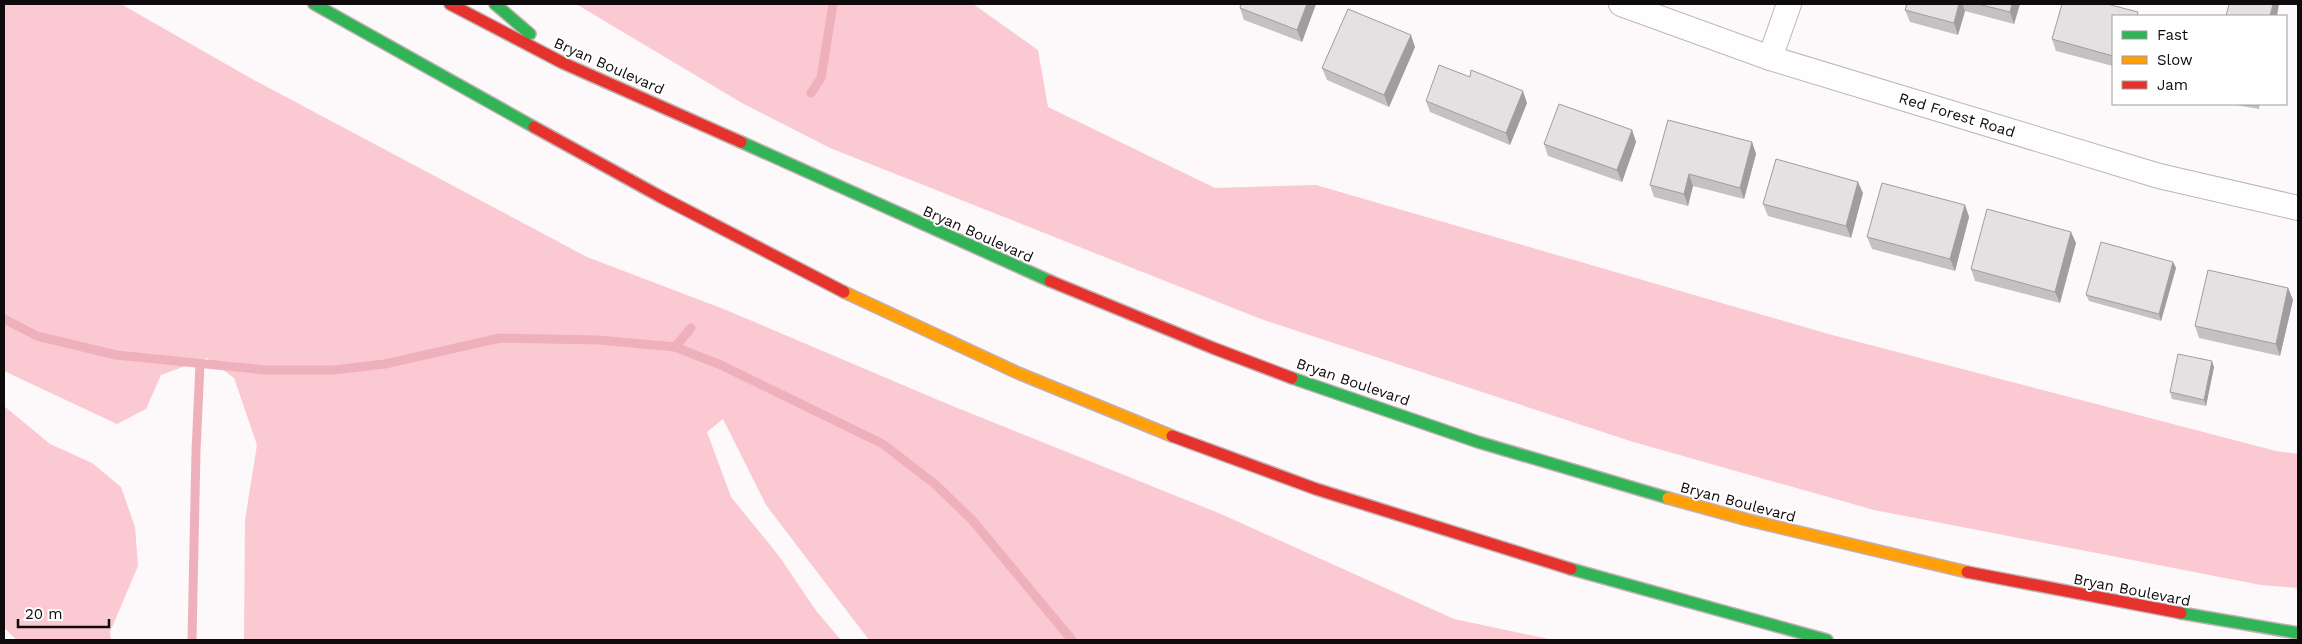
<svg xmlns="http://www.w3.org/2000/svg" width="2302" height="644" font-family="'Work Sans',sans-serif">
<rect width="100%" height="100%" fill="#fdf8f9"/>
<g fill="#fbc9d1">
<polygon points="4,4 121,4 252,79 587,257 726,310 950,405 1221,514 1454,619 1553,640 869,640 766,505 723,419 707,432 731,497 779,556 817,612 841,640 244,640 245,520 257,445 234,378 207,358 161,375 146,409 117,424 4,371"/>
<polygon points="576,4 973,4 1038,50 1048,107 1215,188 1316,185 1832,335 2276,451 2298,454 2298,588 2261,585 1874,510 1630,441 1261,319 830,148 742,103"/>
<polygon points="4,406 50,444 92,463 121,487 135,527 138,566 110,632 111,640 17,640 4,628"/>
</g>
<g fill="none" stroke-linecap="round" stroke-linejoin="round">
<g stroke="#eeb1bc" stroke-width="9">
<polyline points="811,93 821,78 833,4"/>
<polyline points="4,319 37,336 116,355 265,370 333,370 385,364 500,338 599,340 675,347 721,365 883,444 936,485 973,521 1072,640"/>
<polyline points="675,347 691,328"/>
<polyline points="192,640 196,451 200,364"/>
</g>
<defs>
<g id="street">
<polyline points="1621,4 1770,58 2159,176 2298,208"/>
<polyline points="1770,58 1789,4"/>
</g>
<g id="fast">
<polyline points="314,4 534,127"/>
<polyline points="495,4 530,34"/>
<polyline points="741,142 1050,281"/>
<polyline points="1292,378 1478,442 1668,498"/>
<polyline points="1571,569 1827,640"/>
<polyline points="2181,613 2298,633"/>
</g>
<g id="slow">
<polyline points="844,292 1018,373 1172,436"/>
<polyline points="1668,498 1748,520 1967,572"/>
</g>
<g id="jam">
<polyline points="450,4 563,63 741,142"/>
<polyline points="534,127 661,197 844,292"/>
<polyline points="1050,281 1213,348 1292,378"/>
<polyline points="1172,436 1316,489 1571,569"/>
<polyline points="1967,572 2181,613"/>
</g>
</defs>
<use href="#street" stroke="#bcb7b8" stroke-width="26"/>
<use href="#fast" stroke="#c0b0b3" stroke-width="14"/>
<use href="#slow" stroke="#c0b0b3" stroke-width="14"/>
<use href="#jam" stroke="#c0b0b3" stroke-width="14"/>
<use href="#street" stroke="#fffefe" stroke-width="24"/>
<use href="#fast" stroke="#30b455" stroke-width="11"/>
<use href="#slow" stroke="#ff9f0a" stroke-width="11"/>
<use href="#jam" stroke="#e5322d" stroke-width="11"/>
</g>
<g fill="#c5c1c2">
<polygon points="1241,4 1316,4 1302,42 1244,20 1240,8"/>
<polygon points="1907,4 2020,4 2014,24 1965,11 1958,35 1910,22 1905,10"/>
<polygon points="2113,16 2113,66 2056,51 2052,39"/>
<polygon points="1415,47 1389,107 1327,80 1322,68"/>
<polygon points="1426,101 1527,103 1510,145 1430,112"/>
<polygon points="2230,104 2260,104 2259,109"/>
<polygon points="1632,130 1636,142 1622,182 1548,156 1544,144"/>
<polygon points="1752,142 1756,154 1744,199 1693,186 1688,206 1654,197 1650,185"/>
<polygon points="1863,193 1851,238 1768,216 1763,204"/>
<polygon points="1965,205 1969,217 1955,271 1872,249 1867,237"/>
<polygon points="2076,243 2060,303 1975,281 1971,269"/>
<polygon points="2173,262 2176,268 2161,321 2089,301 2086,295"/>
<polygon points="2288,288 2293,300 2280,356 2199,338 2195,326"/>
<polygon points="2214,367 2206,406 2172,399 2170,392"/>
</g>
<g fill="#a09d9e">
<polygon points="1307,4 1316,4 1302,42 1297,30"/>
<polygon points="1959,4 1962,4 1965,11 1958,35 1954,23"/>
<polygon points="2012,4 2020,4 2014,24 2010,12"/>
<polygon points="2273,4 2279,4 2277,16 2270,16"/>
<polygon points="1411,35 1415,47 1389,107 1384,95"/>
<polygon points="1523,91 1527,103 1510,145 1506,133"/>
<polygon points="1632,130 1636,142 1622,182 1617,170"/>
<polygon points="1752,142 1756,154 1744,199 1740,188"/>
<polygon points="1689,174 1693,186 1688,206 1684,194"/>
<polygon points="1858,182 1863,193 1851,238 1846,226"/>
<polygon points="1965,205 1969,217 1955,271 1950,259"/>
<polygon points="2071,232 2076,243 2060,303 2055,292"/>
<polygon points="2173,262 2176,268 2161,321 2159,314"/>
<polygon points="2288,288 2293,300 2280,356 2276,344"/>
<polygon points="2212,361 2214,367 2206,406 2204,400"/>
</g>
<g fill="#e5e0e1" stroke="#a09d9e">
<polygon points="1241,4 1307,4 1297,30 1240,8"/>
<polygon points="1907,4 1959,4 1954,23 1905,10"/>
<polygon points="1978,4 2012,4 2010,12"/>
<polygon points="2062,4 2107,4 2138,12 2137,16 2113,16 2113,56 2052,39"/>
<polygon points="2229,4 2273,4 2270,16 2226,16"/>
<polygon points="1348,9 1411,35 1384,95 1322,68"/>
<polygon points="1439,65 1470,77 1471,70 1523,91 1506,133 1426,101"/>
<polygon points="1559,104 1632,130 1617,170 1544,144"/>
<polygon points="1668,120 1752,142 1740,188 1689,174 1684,194 1650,185"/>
<polygon points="1776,159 1858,182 1846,226 1763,204"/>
<polygon points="1882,183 1965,205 1950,259 1867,237"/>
<polygon points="1987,209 2071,232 2055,292 1971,269"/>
<polygon points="2101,242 2173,262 2159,314 2086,295"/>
<polygon points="2208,270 2288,288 2276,344 2195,326"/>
<polygon points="2178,354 2212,361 2204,400 2170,392"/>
</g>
<g text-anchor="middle" stroke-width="4" stroke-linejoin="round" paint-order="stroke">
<g font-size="15" fill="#0f0a0b" stroke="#fff">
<text transform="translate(609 66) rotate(24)" y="5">Bryan Boulevard</text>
<text transform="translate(1957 115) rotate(17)" y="5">Red Forest Road</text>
<text transform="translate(978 234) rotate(24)" y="5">Bryan Boulevard</text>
<text transform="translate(1353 382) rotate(19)" y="5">Bryan Boulevard</text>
<text transform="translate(1738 502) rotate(15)" y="5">Bryan Boulevard</text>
<text transform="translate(2132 590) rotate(11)" y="5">Bryan Boulevard</text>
</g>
</g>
<rect width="2302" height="644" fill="none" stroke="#0f0a0b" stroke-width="10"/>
<rect x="2112" y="15" width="175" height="90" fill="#ffffff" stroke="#9f9d9d"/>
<rect x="2122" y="31" width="25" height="8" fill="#30b455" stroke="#9f9d9d"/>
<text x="2157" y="40" font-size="15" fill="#0f0a0b">Fast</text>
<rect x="2122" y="56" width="25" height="8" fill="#ff9f0a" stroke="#9f9d9d"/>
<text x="2157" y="65" font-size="15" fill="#0f0a0b">Slow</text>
<rect x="2122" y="81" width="25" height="8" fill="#e5322d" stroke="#9f9d9d"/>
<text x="2157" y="90" font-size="15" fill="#0f0a0b">Jam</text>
<path d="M18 619v8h91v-8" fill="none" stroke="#0f0a0b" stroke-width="2.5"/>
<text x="25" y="619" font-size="15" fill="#0f0a0b" stroke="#ffffff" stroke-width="4" paint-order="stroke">20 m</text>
</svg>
